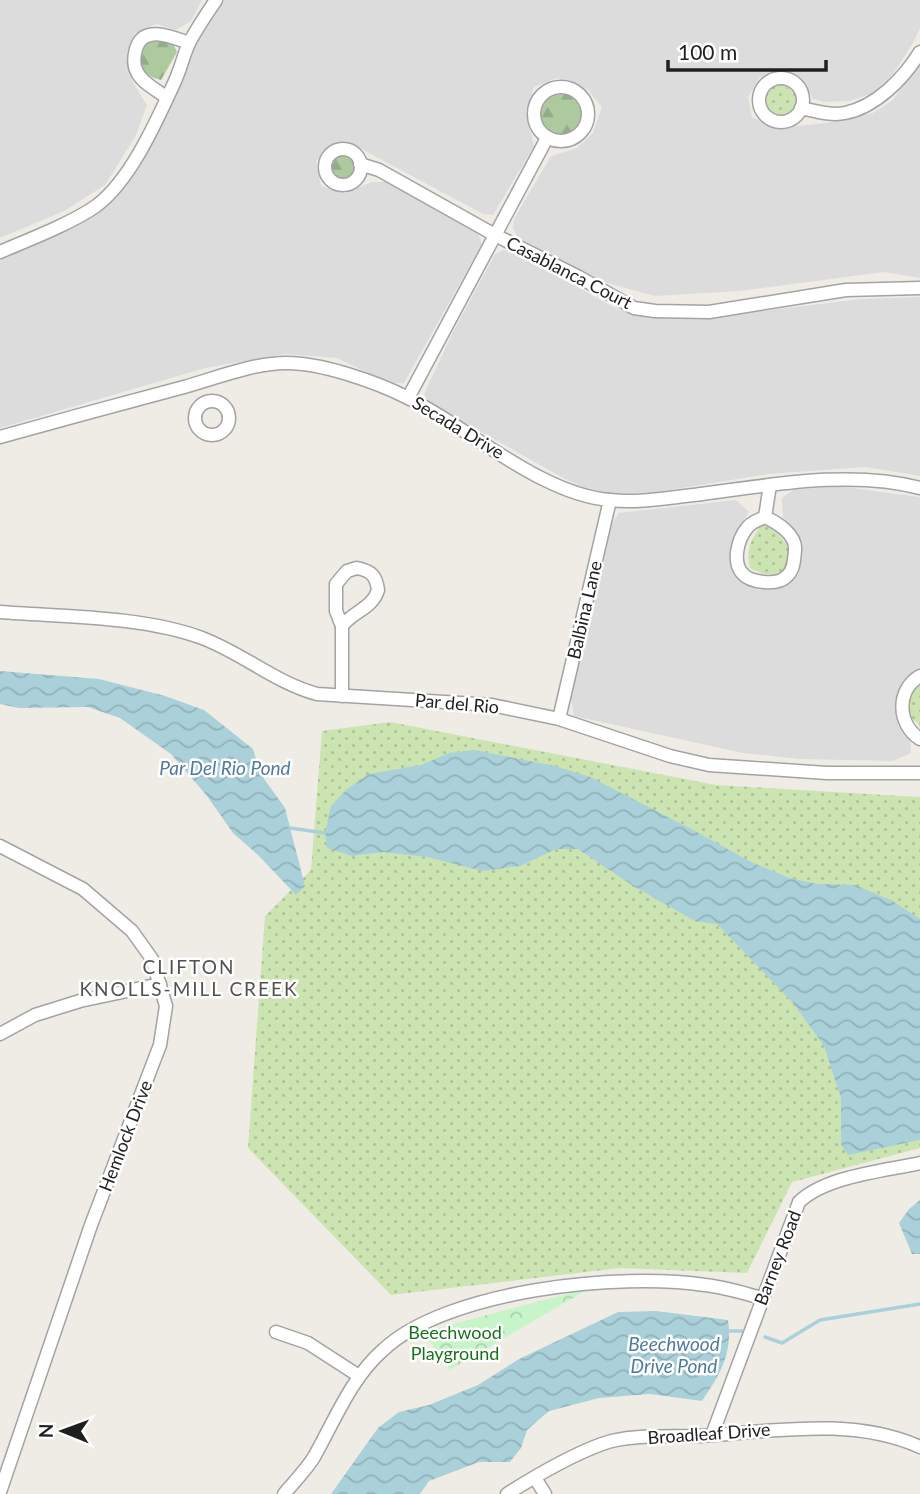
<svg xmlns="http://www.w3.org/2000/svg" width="920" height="1494" font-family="Lato,sans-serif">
<defs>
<pattern id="grass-dots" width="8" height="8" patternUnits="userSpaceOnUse" patternTransform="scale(1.75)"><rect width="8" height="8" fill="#cce4b1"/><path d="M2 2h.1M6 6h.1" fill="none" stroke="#afc398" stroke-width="1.8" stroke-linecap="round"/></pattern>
<pattern id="forest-firs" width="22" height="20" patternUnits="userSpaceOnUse" patternTransform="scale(1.75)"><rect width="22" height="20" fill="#adca9e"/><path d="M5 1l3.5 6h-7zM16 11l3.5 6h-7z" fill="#94ad88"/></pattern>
<pattern id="park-crowns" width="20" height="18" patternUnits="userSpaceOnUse" patternTransform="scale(1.75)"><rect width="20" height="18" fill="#c7f5c9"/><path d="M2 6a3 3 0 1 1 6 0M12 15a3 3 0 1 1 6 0" fill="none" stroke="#aad2ac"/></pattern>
<pattern id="water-waves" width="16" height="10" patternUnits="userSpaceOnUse" patternTransform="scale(1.75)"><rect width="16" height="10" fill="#aad0d9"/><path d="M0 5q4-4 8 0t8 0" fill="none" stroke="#92b2ba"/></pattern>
</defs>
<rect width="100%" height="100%" fill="#efece6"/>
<g fill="#dddcdc">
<polygon points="0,0 202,0 191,21 176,30 156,24 134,34 127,55 133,83 147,105 135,137 105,185 64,211 0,238"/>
<polygon points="225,0 920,0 920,28 913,43 893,74 873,93 850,101 825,102 813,99 805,83 788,74 760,77 748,97 752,117 775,128 827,123 873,113 893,100 920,60 920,278 884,272 739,291 655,296 607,283 517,237 513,228 514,219 551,156 577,148 593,133 602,107 588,90 557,78 534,87 526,112 534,146 493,215 483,214 354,145 333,144 316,161 321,186 345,193 372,182 387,182 478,234 482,244 404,383 390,383 337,358 285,354 205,368 0,428 0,259 28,247 96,213 131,176 189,43"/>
<polygon points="504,250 514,251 615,308 643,317 703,318 861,299 920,297 920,476 865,467 768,474 657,492 616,494 595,492 565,479 428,402 424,394 453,332 495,254"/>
<polygon points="837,486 920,497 920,669 917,669 904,680 897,698 910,740 911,753 893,761 800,759 743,753 574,716 571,699 608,529 619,513 736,500 749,512 741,525 732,555 738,580 756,586 780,586 797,576 803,554 798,534 783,518 782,498 793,490"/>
</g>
<g fill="url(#grass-dots)">
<path d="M784,85L794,92L800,101L798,109C783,118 774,117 764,104L767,93L774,86Z"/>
<path d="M762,525C775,527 783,539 790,550L787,566L777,575L763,574L750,568C745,552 751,537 762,525Z"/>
<path d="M920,680V727L917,722L910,719C904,703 912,693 920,680Z"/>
<polygon points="390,722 716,785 920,797 920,1148 792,1182 747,1273 620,1268 391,1295 248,1148 265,916 311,870 322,731"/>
</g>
<g fill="url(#forest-firs)">
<path d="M154,40L172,41L177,52L161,80C149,77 143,73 138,62L144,43Z"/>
<path d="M554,92H565L584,106C587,127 568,139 549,138L541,130L539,104L545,96Z"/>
<circle cx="342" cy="166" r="13"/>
</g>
<polygon fill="url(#park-crowns)" points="590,1288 450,1370 423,1332"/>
<g fill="url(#water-waves)">
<polygon points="0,671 99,679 165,696 204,710 253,749 260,773 285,808 305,886 296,895 259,856 233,833 207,796 171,754 120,718 88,707 19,708 0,704"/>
<polygon points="474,750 555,766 590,777 695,831 749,861 789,878 818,884 855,885 891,900 920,919 920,1140 848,1155 841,1144 841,1098 824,1046 793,1003 717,924 695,921 635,887 578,849 556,849 520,866 483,871 427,857 383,852 352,856 327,848 325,833 331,806 346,790 369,774 421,765 449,753"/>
<polygon points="920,1200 920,1254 912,1254 899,1223 909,1209"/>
<path d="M656,1311L728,1320C733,1353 720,1375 702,1401L650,1394L599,1398L549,1411L527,1430L521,1448L510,1462H479L429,1481L420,1494H331L378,1428L399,1412L429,1405L478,1385L519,1359L618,1312Z"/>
</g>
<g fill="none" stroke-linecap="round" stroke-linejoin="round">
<g stroke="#aad0d9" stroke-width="3.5">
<polyline points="290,828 325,833"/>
<polyline points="730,1331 742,1331"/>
<polyline points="765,1337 782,1343 820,1320 920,1304"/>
</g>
<defs>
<g id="minor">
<circle cx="781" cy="100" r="22"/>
<circle cx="561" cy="114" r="27"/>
<path d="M166,97C157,90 142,83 137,72C133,65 134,56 136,49C143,24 172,37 189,43"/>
<path d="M801,108C815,111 831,116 845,113C876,107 904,78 920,52"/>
<circle cx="343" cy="167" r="18"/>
<polyline points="360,164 379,170 495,235 579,277 634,308 655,311 709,312 846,290 920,288"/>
<path d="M0,252C28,240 72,223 96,206C131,180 157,120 175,81C181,68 184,53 190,41C198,27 207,13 216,0"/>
<polyline points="408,398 547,138"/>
<circle cx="212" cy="418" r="17"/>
<path d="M0,437C61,420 123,403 184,387C216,378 253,363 287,363C322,363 377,382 408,398C469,428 542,495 610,500C638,503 666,498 694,495C766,486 849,469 920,488"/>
<path d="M765,517C778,523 797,535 795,551C794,560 794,570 787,576C778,586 750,583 742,573C732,561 738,539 747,528C751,522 759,520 765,517Z"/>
<polyline points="765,517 770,485"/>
<path d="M357,568C371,571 376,575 378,590C373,608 352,612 342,626L336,611V584L347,571Z"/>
<path d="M0,612C63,617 143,616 202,638C242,653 276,683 317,694L492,705L559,719L670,756L709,765L827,773H920"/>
<polyline points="342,626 342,696"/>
<path d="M920,676C896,690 897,724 920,739"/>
<polyline points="559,719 610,500"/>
<polyline points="0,846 83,889 132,931 152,959 166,1006 160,1045 91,1225 0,1492"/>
<polyline points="0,1034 35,1015 80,1001 160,984"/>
<polyline points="276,1332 308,1343 359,1376"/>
<path d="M712,1435L799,1202C826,1176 884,1171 920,1163"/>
<polyline points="535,1478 545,1494"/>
<path d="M284,1494C294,1482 306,1470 314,1457C335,1420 351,1378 383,1350C447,1290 620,1272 705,1285C724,1287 743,1293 762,1298"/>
<path d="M507,1494C537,1475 569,1456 602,1444C628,1434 670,1437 698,1436C771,1432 851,1416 920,1447"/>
</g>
</defs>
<use href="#minor" stroke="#a3a3a3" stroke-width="15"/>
<use href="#minor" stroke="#fff" stroke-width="12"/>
</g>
<g text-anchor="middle" stroke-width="5" stroke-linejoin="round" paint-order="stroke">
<g font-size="18" fill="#1f1f1f" stroke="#fff">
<text transform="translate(569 273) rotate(27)" y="6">Casablanca Court</text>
<text transform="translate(458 428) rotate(31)" y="6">Secada Drive</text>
<text transform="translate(585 610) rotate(-77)" y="6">Balbina Lane</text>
<text transform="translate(457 704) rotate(5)" y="6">Par del Rio</text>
<text transform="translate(126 1136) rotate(-69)" y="6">Hemlock Drive</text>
<text transform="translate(778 1258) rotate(-69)" y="6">Barney Road</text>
<text transform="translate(709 1434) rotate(-4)" y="6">Broadleaf Drive</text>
</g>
<g font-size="18" fill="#15741a" stroke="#fff">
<text x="455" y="1339">Beechwood<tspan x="455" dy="21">Playground</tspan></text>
</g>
<g font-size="19" font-style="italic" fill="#507a9f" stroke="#fff">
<text x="225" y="775">Par Del Rio Pond</text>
<text x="674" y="1351">Beechwood<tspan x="674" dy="22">Drive Pond</tspan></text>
</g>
<g font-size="19" letter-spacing="2" fill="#525252" stroke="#fff">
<text x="189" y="974">CLIFTON<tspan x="189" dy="22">KNOLLS-MILL CREEK</tspan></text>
</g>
</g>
<g transform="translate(63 1431) rotate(271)" stroke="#ffffff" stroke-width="5" paint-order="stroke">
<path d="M0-5L12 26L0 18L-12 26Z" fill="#1f1f1f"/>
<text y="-10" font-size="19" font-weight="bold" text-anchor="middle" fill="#1f1f1f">N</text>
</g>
<path d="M668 60v10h158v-10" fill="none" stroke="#1f1f1f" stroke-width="3.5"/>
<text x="678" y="60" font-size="21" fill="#1f1f1f" stroke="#ffffff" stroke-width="5" paint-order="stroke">100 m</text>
</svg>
